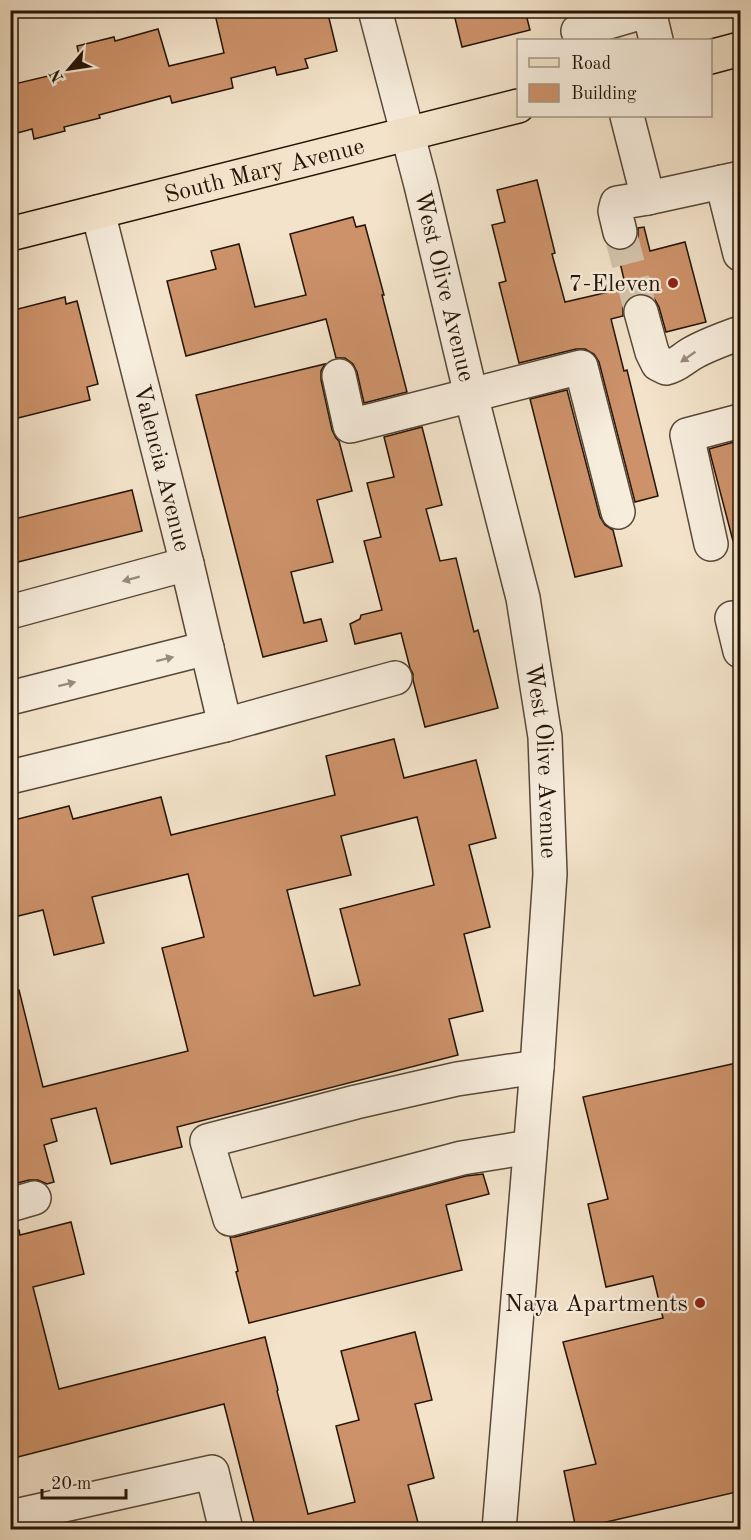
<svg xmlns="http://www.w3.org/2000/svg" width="751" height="1540" font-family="'Old Standard TT',serif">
<rect width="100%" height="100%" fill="#f3e3ca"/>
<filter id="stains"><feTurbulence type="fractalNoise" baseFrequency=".00333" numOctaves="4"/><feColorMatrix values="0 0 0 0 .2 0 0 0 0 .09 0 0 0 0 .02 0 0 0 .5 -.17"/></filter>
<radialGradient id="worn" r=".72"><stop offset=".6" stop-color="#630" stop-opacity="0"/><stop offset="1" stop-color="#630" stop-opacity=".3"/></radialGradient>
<g fill="#cd926a" stroke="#241406" stroke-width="1.5" fill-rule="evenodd">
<polygon points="214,10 327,10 337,51 305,59 308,68 277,75 275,67 231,78 233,88 172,103 170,96 99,115 100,118 64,127 65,131 34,139 32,129 10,135 10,85 82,68 77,46 114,37 115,41 158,29 169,66 224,53"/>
<polygon points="453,10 525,10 530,30 462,47"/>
<polygon points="537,180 555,253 552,254 565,302 626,288 617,250 625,250 633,245 638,238 638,228 644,227 650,251 685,242 706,322 666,332 659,307 654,298 645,294 637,294 628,298 623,307 623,316 611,319 624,371 627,370 658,496 635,502 599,362 594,354 585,349 576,349 519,363 499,283 506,281 492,225 505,222 497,190"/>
<polygon points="353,217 356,227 365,225 384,295 382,295 407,392 364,403 357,372 353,364 345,358 336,358 326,319 186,356 167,281 216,269 211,251 239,244 255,307 306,295 290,234"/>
<polygon points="65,297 66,304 77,301 98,384 87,387 90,400 10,420 10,311"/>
<polygon points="325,364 321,371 321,380 332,430 336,438 339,441 352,491 317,500 333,562 291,572 304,623 321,619 327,641 263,657 196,395"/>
<polygon points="567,390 600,517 605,525 613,530 622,566 575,577 530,399"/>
<polygon points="422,427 442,505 426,509 440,561 456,558 474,632 478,630 498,708 425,727 413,680 413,674 410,668 401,633 355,644 350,624 360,619 361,615 382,610 364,541 381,537 367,483 394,477 384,437"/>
<polygon points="741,440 741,540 733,541 709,449"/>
<polygon points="132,490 142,531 10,564 10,520"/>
<path d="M394,739L404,778L476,760L496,838L469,845L490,927L464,934L483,1011L449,1019L458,1055L177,1127L182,1147L111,1164L96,1108L51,1119L57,1141L44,1145L54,1182L47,1184L38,1180H29L10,1185V991L19,990L43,1087L188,1051L162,948L204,937L188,874L92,897L104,943L54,955L43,910L10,918V821L69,806L73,819L161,797L171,835L335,795L326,756ZM417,817L434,885L340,909L360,985L314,996L287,890L351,875L341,836Z"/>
<polygon points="741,1062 741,1491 576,1529 564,1471 596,1464 563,1342 663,1318 653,1276 606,1287 588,1204 608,1199 583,1097"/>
<polygon points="483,1174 489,1194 446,1205 462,1270 249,1323 236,1272 238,1271 230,1237 235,1237 466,1176"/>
<polygon points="71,1222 84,1274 33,1287 59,1389 265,1337 278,1390 277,1391 308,1514 355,1502 336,1426 359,1420 341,1351 415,1332 432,1400 415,1404 434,1478 408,1485 420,1530 256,1530 224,1404 10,1459 10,1231 19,1230 20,1235"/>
</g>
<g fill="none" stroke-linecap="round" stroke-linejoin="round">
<polyline stroke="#d4c4ad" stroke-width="33" stroke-dasharray="33 16" stroke-linecap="butt" points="620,232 641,312"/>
<defs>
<g id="minor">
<path id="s1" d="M375,10L421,185L471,395L523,598L545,737L550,874L537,1067L499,1530"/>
<polyline points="649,11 656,40"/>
<polyline points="578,31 650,10"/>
<polyline points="627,116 648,198 740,178"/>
<polyline points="722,182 740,254"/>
<path id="s2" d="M98,212L187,564L225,725"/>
<polyline points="620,232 615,211 617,203 648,198"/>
<path d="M641,312L652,352L658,364L666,368C678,365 681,360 691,354C706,345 724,339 740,333"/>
<polyline points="339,376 350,426 581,367 618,512"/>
<polyline points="711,544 687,435 740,421"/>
<polyline points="10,612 187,564"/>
<polyline points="732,618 740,651"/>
<polyline points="10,698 207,648"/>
<polyline points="10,777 225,725 395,678"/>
<polyline points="530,1147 462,1158 230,1219 207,1141 356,1102 457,1079 537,1067"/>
<polyline points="10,1205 34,1198"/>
<polyline points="10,1517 212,1472 226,1530"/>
</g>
<g id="major">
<polyline points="710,57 740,49"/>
<path id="s3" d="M10,234L518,106"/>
</g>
</defs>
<use href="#minor" stroke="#584837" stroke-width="36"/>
<use href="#major" stroke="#241406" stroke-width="36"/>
<use href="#minor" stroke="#f7eddd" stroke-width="33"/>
<use href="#major" stroke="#f3e3ca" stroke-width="33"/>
</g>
<defs><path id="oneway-solid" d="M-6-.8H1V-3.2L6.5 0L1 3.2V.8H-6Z" transform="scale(1.5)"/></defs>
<g fill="#988b7c">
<use href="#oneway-solid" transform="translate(688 357) rotate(145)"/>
<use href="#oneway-solid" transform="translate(131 579) rotate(165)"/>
<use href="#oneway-solid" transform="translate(165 659) rotate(-14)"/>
<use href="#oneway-solid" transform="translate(67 684) rotate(-14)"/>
</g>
<g fill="#8f2418" stroke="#f7eddd" stroke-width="2">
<circle cx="673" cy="283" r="6"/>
<circle cx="700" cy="1303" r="6"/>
</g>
<g text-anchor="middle" stroke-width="4.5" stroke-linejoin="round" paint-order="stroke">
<g font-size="24" fill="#241406" stroke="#f7eddd">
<text dy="8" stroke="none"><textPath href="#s3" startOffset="262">South Mary Avenue</textPath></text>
<text dy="8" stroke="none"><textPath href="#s1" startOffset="285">West Olive Avenue</textPath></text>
<text dy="8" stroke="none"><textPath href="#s2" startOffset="264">Valencia Avenue</textPath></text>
<text dy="8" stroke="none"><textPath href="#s1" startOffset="771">West Olive Avenue</textPath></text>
</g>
<g font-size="24" fill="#241406" stroke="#f7eddd" text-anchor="end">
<text x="661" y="291">7-Eleven</text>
<text x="688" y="1311">Naya Apartments</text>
</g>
</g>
<rect width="751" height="1540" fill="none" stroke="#f3e3ca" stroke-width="36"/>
<rect x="12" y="12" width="727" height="1516" fill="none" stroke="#241406" stroke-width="3"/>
<rect x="18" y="18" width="715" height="1504" fill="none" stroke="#241406" stroke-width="1.5"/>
<rect x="517" y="39" width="195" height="78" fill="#f7eddd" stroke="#a39687" stroke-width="1.5"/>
<rect x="529" y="58" width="30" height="9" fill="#f3e3ca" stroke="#a39687" stroke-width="1.5"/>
<text x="571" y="69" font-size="18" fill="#241406">Road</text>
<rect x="529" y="84" width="30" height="18" fill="#cd926a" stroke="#a39687" stroke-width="1.5"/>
<text x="571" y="99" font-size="18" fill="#241406">Building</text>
<g transform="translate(69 69) rotate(241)" stroke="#f7eddd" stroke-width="4.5" paint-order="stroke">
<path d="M0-4.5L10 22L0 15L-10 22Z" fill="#241406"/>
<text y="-9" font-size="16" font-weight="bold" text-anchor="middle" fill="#241406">N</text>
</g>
<path d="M42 1489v9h84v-9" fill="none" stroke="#241406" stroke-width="3"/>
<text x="51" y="1489" font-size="18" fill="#241406" stroke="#f7eddd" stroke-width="4.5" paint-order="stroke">20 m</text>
<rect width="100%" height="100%" filter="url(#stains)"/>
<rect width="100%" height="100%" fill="url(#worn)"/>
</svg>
